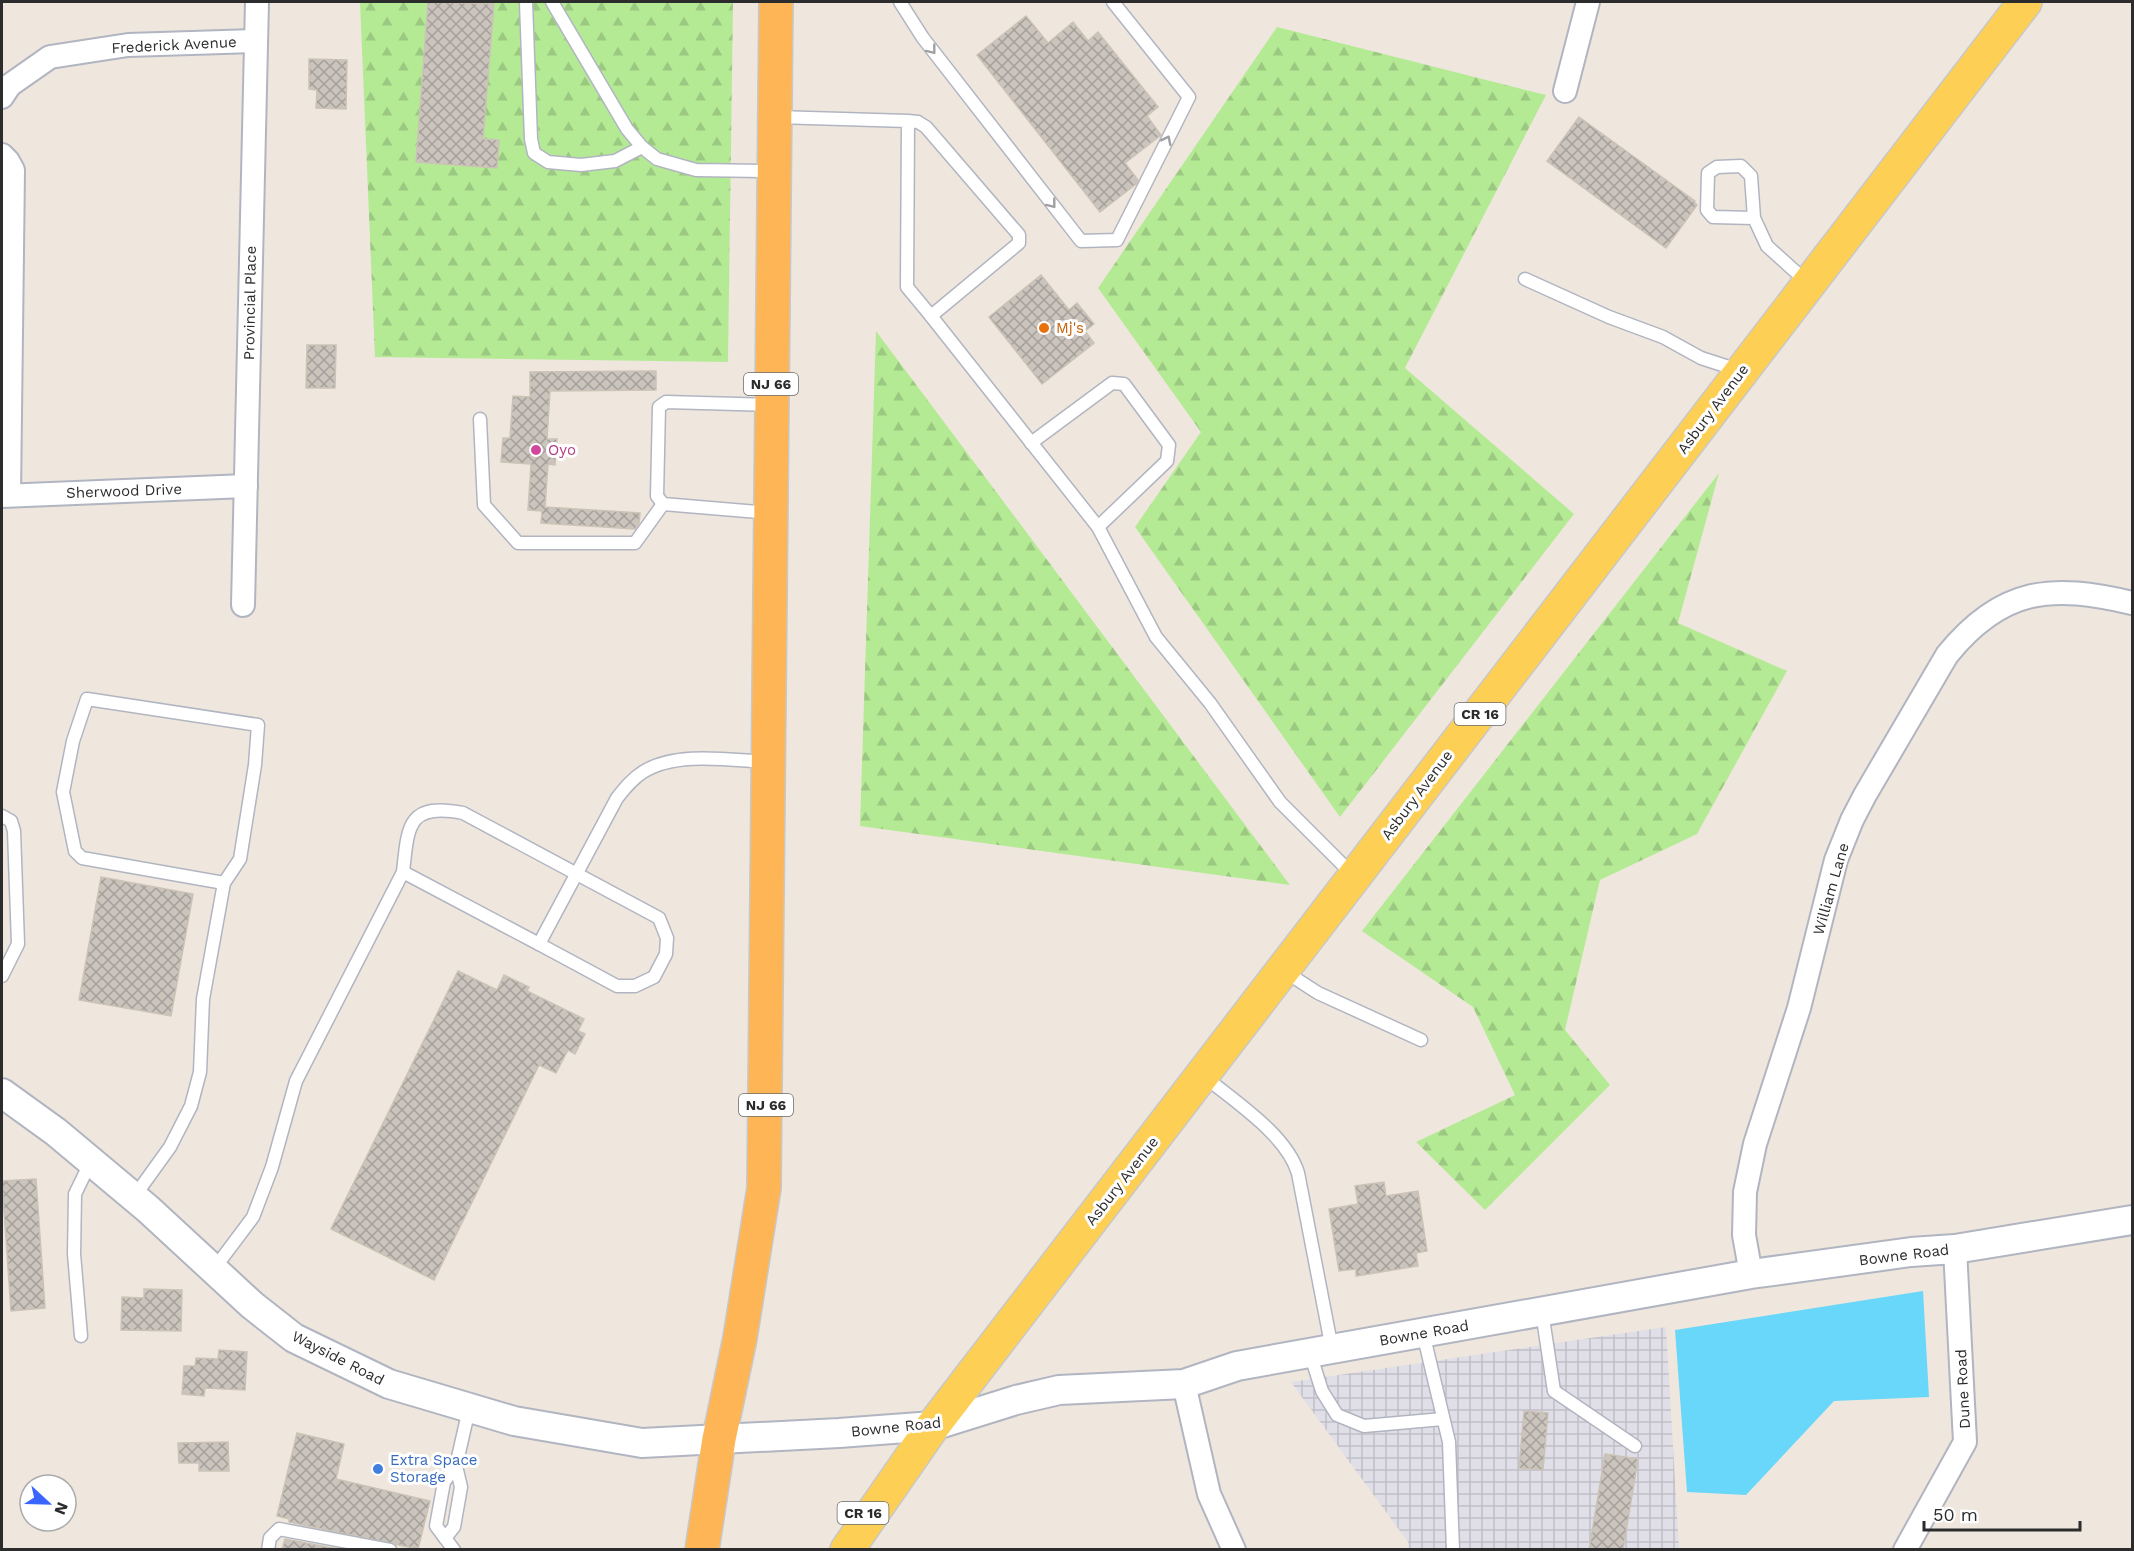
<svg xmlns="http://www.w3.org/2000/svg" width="2134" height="1551" font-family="'Work Sans',sans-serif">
<defs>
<pattern id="industrial-grid" width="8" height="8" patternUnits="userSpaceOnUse" patternTransform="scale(1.5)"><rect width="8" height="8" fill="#e0dee7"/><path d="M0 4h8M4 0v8" fill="none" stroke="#c0bfc6"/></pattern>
<pattern id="forest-firs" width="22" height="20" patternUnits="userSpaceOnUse" patternTransform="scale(1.5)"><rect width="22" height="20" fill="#b5ea95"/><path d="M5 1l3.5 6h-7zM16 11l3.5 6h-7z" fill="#9cc981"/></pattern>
<pattern id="building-cross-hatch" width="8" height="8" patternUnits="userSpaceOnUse" patternTransform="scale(1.5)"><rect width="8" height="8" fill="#cac4bd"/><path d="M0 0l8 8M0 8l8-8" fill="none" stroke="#a49f9a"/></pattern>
</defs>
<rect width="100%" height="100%" fill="#efe7dd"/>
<polygon fill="url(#industrial-grid)" points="1666,1327 1679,1549 1409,1549 1408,1542 1291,1382"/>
<g fill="url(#forest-firs)">
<polygon points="360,2 733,2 728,362 375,357"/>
<polygon points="1277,27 1546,95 1405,368 1574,514 1340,817 1135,527 1201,432 1098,288"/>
<polygon points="876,331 1290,885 860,826"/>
<polygon points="1719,473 1678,623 1787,671 1697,834 1600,880 1565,1030 1610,1085 1485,1210 1416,1142 1515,1095 1473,1007 1362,931"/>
</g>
<polygon fill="#68d7f9" points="1923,1291 1929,1397 1834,1401 1746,1495 1687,1492 1675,1330"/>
<g fill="url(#building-cross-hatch)" stroke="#cbc3b6" stroke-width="1.5">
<polygon points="428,2 494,4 483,139 499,140 497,168 416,162"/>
<polygon points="1026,16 1048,43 1073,22 1088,41 1098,32 1158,107 1147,116 1161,135 1125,163 1138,180 1136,184 1100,212 977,55"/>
<polygon points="309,59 347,60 346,109 316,108 317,90 309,89"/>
<polygon points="1579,117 1695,201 1694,202 1697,205 1666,248 1547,161"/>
<polygon points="1041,275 1069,310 1077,303 1094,324 1085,331 1094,343 1042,384 989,317"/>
<polygon points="307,345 336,345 335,388 306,388"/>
<polygon points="656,371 656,390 550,391 547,439 557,439 555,465 548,464 545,507 640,513 639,523 635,529 541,523 542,511 528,510 531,464 501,462 503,438 510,438 513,396 530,397 530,372"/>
<polygon points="101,877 193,894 171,1016 79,1000"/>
<polygon points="458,971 497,990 504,975 529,987 527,991 584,1019 578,1031 585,1034 575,1054 568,1050 556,1073 539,1065 434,1280 331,1229"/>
<polygon points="36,1179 45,1308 11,1311 2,1181"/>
<polygon points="1384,1182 1386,1196 1418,1191 1427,1251 1416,1253 1418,1266 1356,1276 1356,1269 1339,1271 1329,1209 1358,1204 1355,1186"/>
<polygon points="144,1289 182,1290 181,1331 121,1330 122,1297 144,1298"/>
<polygon points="219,1350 247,1352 245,1390 205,1388 204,1396 182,1394 184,1366 195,1366 196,1358 218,1359"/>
<polygon points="1524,1411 1548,1413 1543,1470 1519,1468"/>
<polygon points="297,1433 344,1444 336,1479 430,1501 418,1549 289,1522 289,1519 277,1516"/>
<polygon points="228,1442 229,1471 199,1471 199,1463 179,1463 178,1443"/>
<polygon points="1605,1454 1638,1459 1623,1550 1589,1550"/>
<polygon points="285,1539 343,1550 282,1550"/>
</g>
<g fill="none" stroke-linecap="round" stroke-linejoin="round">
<defs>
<g id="service">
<polyline points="526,2 531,139 534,153 548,162 581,165 615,161 642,147"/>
<polyline points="552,2 627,129 642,147 657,159 696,170 772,171"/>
<polyline points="900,2 923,38 1081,241 1117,240 1189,97 1113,2"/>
<polyline points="776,117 908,121 918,122 926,127 1019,235 1019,243 931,316 907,287 908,121"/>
<polyline points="1754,218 1713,217 1707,210 1708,173 1717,167 1741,166 1751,176 1754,218 1767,246 1808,283"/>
<polyline points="1525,279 1609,317 1663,337 1701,358 1741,371"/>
<polyline points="931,316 1098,527 1156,637 1210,703 1280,802 1354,876"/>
<polyline points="480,419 484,505 518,543 635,543 663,504"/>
<polyline points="1031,443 1112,383 1124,384 1169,445 1167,461 1098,527"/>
<polyline points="769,513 663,504 657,496 659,407 666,402 771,405"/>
<polyline points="2,816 11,821 14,831 18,944 2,976"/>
<path d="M403,872C408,827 407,802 463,813L659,918L667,938L666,954L654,977L635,986H617L539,944"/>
<polyline points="1284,971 1318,993 1421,1040"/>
<path d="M1204,1076C1235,1102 1286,1134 1298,1173L1332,1349"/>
<polyline points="134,1197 170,1147 191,1106 200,1072 203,999 224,883 240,859 255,765 258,725 87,699 73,741 63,792 75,851 82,858 224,883"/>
<path d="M214,1269L253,1217L272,1167L296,1081L403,872L539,944L617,798C625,788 632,779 643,772C676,751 729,760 767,762"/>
<polyline points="1542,1312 1554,1391 1635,1446"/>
<polyline points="1423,1333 1449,1442 1453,1550"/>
<polyline points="81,1336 74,1254 75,1194 91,1161"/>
<polyline points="1310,1353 1322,1391 1337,1415 1364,1426 1443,1419"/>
<polyline points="445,1538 454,1527 461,1487 456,1466 469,1409"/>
<polyline points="268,1550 270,1538 279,1529 390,1550"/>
<polyline points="454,1550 436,1526 444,1482 456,1466"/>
</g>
<g id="minor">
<polyline points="1565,91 1588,2"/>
<polyline points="2,97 10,85 50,57 128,45 255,41"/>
<polyline points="2,155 8,161 13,170 9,495"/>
<polyline points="2,496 246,486"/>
<polyline points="243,605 257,2"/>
<path d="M1751,1274L1744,1235L1745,1192L1755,1144L1799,1008L1836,860L1852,820L1865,795L1947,655C2002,587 2052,584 2132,603"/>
<polyline points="1184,1384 1209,1494 1234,1550"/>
<polyline points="1905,1550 1965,1442 1955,1249"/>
</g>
<polyline id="tertiary" points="2,1093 56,1132 148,1209 252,1305 294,1338 389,1384 514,1421 642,1443 839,1433 933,1426 1016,1400 1059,1390 1184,1384 1237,1366 1751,1274 1911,1252 1955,1249 2132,1220"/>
<polyline id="primary" points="847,1550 933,1426 2025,2"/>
<polyline id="trunk" points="702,1550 719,1439 740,1338 764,1188 776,2"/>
</defs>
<use href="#service" stroke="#b1b5c1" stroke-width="15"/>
<use href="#minor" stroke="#b1b5c1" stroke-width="26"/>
<use href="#tertiary" stroke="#b1b5c1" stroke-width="32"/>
<use href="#primary" stroke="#c8c8c8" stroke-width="36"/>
<use href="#trunk" stroke="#c8c8c8" stroke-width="36"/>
<use href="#service" stroke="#fff" stroke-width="12"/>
<use href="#minor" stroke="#fff" stroke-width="22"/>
<use href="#tertiary" stroke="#fff" stroke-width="28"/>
<use href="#primary" stroke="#fdcf55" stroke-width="33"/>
<use href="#trunk" stroke="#feb556" stroke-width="33"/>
</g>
<defs><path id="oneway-chevron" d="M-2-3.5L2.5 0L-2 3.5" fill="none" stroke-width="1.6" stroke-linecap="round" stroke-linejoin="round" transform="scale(1.5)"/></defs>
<g stroke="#a0a0a0">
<use href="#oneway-chevron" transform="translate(932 50) rotate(52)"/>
<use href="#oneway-chevron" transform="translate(1167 140) rotate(-63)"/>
<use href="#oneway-chevron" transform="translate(1052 204) rotate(52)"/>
</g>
<circle fill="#e8710a" stroke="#fff" stroke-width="2" cx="1044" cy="328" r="6"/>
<circle fill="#d1479c" stroke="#fff" stroke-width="2" cx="536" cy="450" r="6"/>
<circle fill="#3f7fe0" stroke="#fff" stroke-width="2" cx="378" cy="1469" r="6"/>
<g text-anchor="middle" stroke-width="6" stroke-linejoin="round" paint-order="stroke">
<g fill="#fff" stroke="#6b6b6b" stroke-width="1.5">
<rect x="744" y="373" width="54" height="22" rx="4.5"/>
<rect x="1454.5" y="703" width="51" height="22" rx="4.5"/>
<rect x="739" y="1094" width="54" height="22" rx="4.5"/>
<rect x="837.5" y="1502" width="51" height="22" rx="4.5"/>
</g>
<g font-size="14" font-weight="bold" fill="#2c2c2c">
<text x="771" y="389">NJ 66</text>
<text x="1480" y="719">CR 16</text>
<text x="766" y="1110">NJ 66</text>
<text x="863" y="1518">CR 16</text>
</g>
<g font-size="15" fill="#2c2c2c" stroke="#fff">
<text transform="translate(174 45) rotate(-3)" y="5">Frederick Avenue</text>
<text transform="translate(250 303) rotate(-89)" y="5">Provincial Place</text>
<text transform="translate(1713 409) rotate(-53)" y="5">Asbury Avenue</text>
<text transform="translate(124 491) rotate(-2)" y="5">Sherwood Drive</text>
<text transform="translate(1417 795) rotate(-53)" y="5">Asbury Avenue</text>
<text transform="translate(1831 889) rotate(-74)" y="5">William Lane</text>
<text transform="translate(1122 1181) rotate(-52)" y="5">Asbury Avenue</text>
<text transform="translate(1904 1255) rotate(-7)" y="5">Bowne Road</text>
<text transform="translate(1424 1333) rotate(-10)" y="5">Bowne Road</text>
<text transform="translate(338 1358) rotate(27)" y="5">Wayside Road</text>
<text transform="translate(1963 1389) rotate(-93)" y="5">Dune Road</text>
<text transform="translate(896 1427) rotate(-6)" y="5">Bowne Road</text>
</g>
<g font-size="15" fill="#c56008" stroke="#fff" text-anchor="start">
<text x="1056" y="333">Mj's</text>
</g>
<g font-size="15" fill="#b23c85" stroke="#fff" text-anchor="start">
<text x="548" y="455">Oyo</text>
</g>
<g font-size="15" fill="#366cbe" stroke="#fff" text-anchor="start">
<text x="390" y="1465">Extra Space<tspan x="390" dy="17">Storage</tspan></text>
</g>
</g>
<rect width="2134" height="1551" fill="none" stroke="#2c2c2c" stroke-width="6"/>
<g transform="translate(48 1503) rotate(112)"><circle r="28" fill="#ffffff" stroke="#ababab" stroke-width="1.5"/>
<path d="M0-4.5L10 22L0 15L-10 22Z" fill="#3a66ff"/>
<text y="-9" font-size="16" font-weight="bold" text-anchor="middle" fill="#2c2c2c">N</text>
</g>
<path d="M1924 1521v9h156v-9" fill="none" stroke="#2c2c2c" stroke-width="3"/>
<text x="1933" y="1521" font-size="18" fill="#2c2c2c" stroke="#ffffff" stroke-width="4.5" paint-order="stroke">50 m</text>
</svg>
